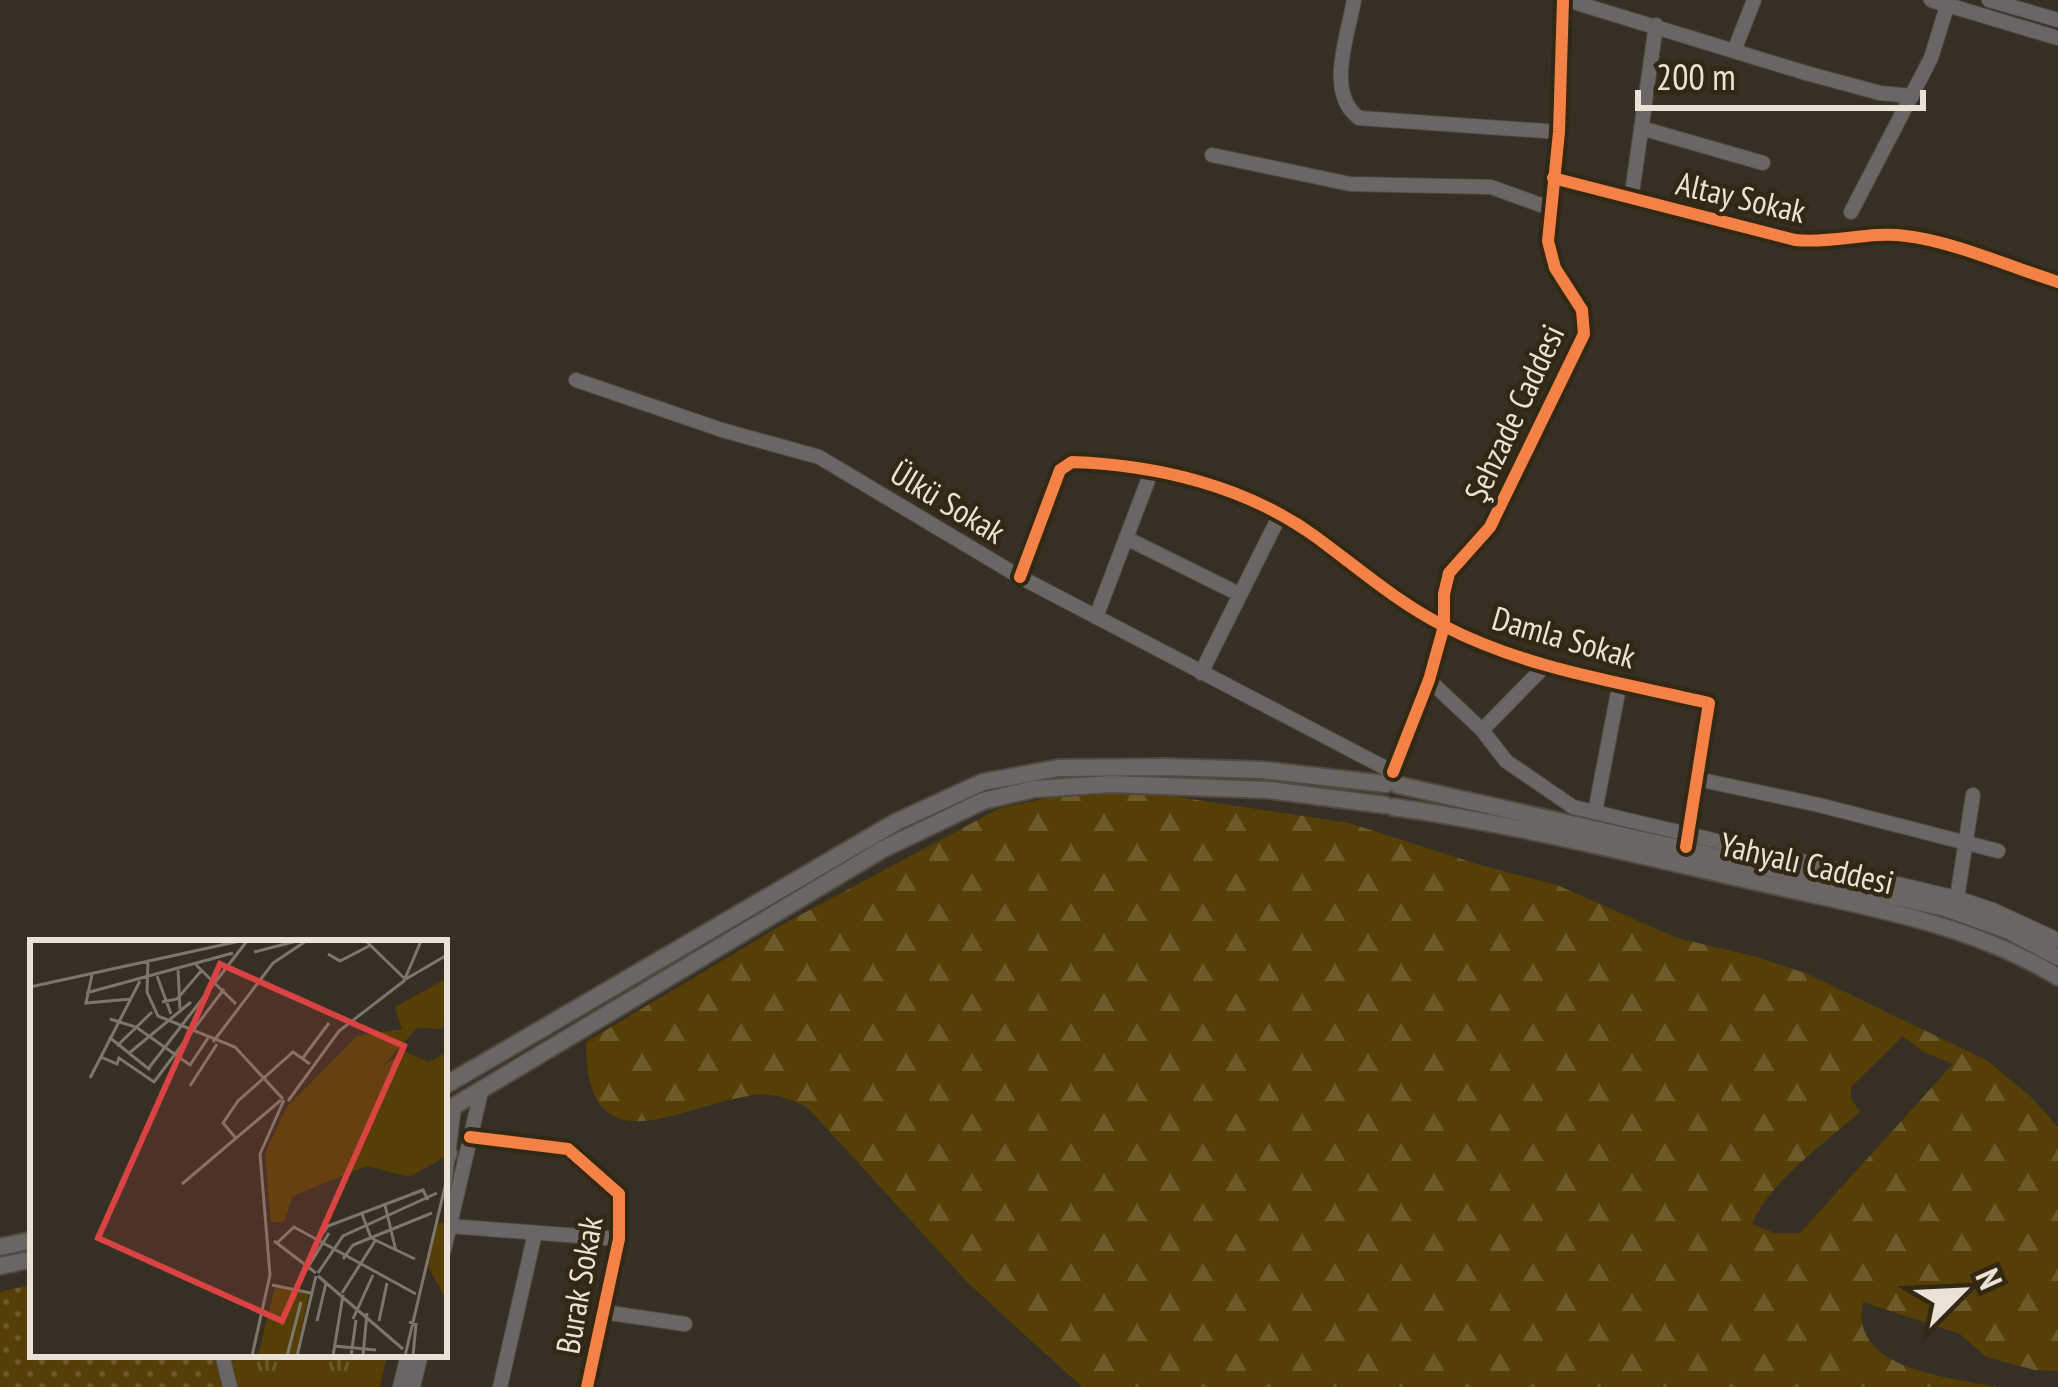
<svg xmlns="http://www.w3.org/2000/svg" width="2058" height="1387" font-family="'PT Sans Narrow',sans-serif">
<defs>
<pattern id="grass-dots" width="8" height="8" patternUnits="userSpaceOnUse" patternTransform="scale(3)"><rect width="8" height="8" fill="#553f07"/><path d="M2 2h.1M6 6h.1" fill="none" stroke="#6d5a2a" stroke-width="1.8" stroke-linecap="round"/></pattern>
<pattern id="forest-firs" width="22" height="20" patternUnits="userSpaceOnUse" patternTransform="scale(3)"><rect width="22" height="20" fill="#553f07"/><path d="M5 1l3.5 6h-7zM16 11l3.5 6h-7z" fill="#6d5a2a"/></pattern>
<pattern id="park-tufts" width="24" height="20" patternUnits="userSpaceOnUse" patternTransform="scale(3)"><rect width="24" height="20" fill="#553f07"/><path d="M3 7l-1-3M5 7V3M7 7l1-3M15 17l-1-3M17 17v-4M19 17l1-3" fill="none" stroke="#6d5a2a"/></pattern>
</defs>
<rect width="100%" height="100%" fill="#352f24"/>
<polygon fill="url(#grass-dots)" points="33,1284 33,1354 216,1354 224,1387 0,1387 0,1292"/>
<path fill="url(#forest-firs)" fill-rule="evenodd" d="M1131,790L1349,823L1480,865L1557,885L1677,938L1757,957L1808,974L1988,1061L2031,1097L2058,1127V1371L2035,1370L1986,1357L1960,1334L1863,1302C1848,1370 1950,1377 1997,1387H1082L968,1283L808,1108C791,1099 774,1093 754,1095C680,1105 586,1172 586,1042L778,927L1000,808L1061,795ZM1903,1036L1924,1052L1953,1064L1800,1233H1774L1752,1224C1772,1179 1823,1145 1860,1112L1851,1099V1087Z"/>
<polygon fill="url(#park-tufts)" points="229,1354 387,1354 380,1387 236,1387"/>
<g fill="none" stroke-linecap="round" stroke-linejoin="round">
<defs>
<g id="minor">
<path d="M1354,0C1348,36 1325,93 1359,118L1559,132"/>
<polyline points="1567,0 1806,73 1880,93 1912,96"/>
<polyline points="1931,0 2058,38"/>
<polyline points="1989,0 2058,20"/>
<polyline points="1734,51 1754,0"/>
<polyline points="1641,128 1763,163"/>
<polyline points="1212,155 1350,184 1491,187 1552,209"/>
<path d="M1553,178L1795,240C1833,244 1869,231 1906,236C1952,241 2013,268 2058,282"/>
<polyline points="1631,200 1656,25"/>
<polyline points="1851,212 1931,58 1949,0"/>
<polyline points="576,380 722,430 819,457 1020,577 1393,772 1393,783"/>
<polyline points="1126,538 1239,594"/>
<path d="M1020,577L1060,470L1072,462C1157,465 1246,486 1316,537C1358,568 1397,602 1444,626C1527,669 1619,682 1709,703L1686,847"/>
<polyline points="1096,617 1152,470"/>
<polyline points="1201,673 1280,515"/>
<polyline points="1429,680 1482,730 1506,761 1573,807 1957,898 1993,910 2058,940"/>
<polyline points="1482,730 1545,666"/>
<polyline points="1393,772 1429,680 1444,626 1444,594 1449,573 1490,527 1584,334 1582,310 1555,268 1548,241 1559,132 1563,0"/>
<polyline points="1697,779 1819,805 1998,851"/>
<polyline points="1595,812 1620,682"/>
<polyline points="1957,898 1973,795"/>
<polyline points="470,1137 568,1149 619,1194 619,1239 587,1387"/>
<polyline points="444,1187 454,1107"/>
<polyline points="449,1226 619,1239"/>
<polyline points="444,1250 481,1092"/>
<polyline points="603,1312 685,1324"/>
<polyline points="222,1354 230,1387"/>
<polyline points="400,1387 408,1354"/>
<polyline points="413,1387 421,1354"/>
<polyline points="500,1387 535,1233"/>
</g>
<g id="major">
<polyline points="1398,785 1945,908 2007,930 2058,957"/>
<path d="M1393,807C1515,824 1634,854 1753,881C1856,905 1966,921 2058,977"/>
<polyline points="444,1086 896,822 983,782 1059,768 1165,767 1262,770 1386,784"/>
<polyline points="444,1112 883,849 983,801 1034,789 1111,784 1269,790 1385,805"/>
<polyline points="444,1150 449,1154"/>
<polyline points="0,1247 33,1240"/>
<polyline points="0,1266 33,1259"/>
</g>
</defs>
<use href="#minor" stroke="#504b42" stroke-width="16"/>
<use href="#major" stroke="#504b42" stroke-width="20"/>
<use href="#minor" stroke="#696665" stroke-width="14"/>
<use href="#major" stroke="#6b6663" stroke-width="16"/>
<defs>
<g id="cycleway">
<path d="M1553,178L1795,240C1833,244 1869,231 1906,236C1952,241 2013,268 2058,282"/>
<path d="M1020,577L1060,470L1072,462C1157,465 1246,486 1316,537C1358,568 1397,602 1444,626C1527,669 1619,682 1709,703L1686,847"/>
<polyline points="1393,772 1429,680 1444,626 1444,594 1449,573 1490,527 1584,334 1582,310 1555,268 1548,241 1559,132 1563,0"/>
<polyline points="470,1137 568,1149 619,1194 619,1239 587,1387"/>
</g>
</defs>
<use href="#cycleway" stroke="#322813" stroke-width="20"/>
<use href="#cycleway" stroke="#f48246" stroke-width="12"/>
</g>
<g text-anchor="middle" stroke-width="9" stroke-linejoin="round" paint-order="stroke">
<g font-size="33" fill="#e9e2d5" stroke="#322813">
<text transform="translate(1741 197) rotate(13)" y="12">Altay Sokak</text>
<text transform="translate(1514 413) rotate(-65)" y="12">Şehzade Caddesi</text>
<text transform="translate(948 502) rotate(31)" y="12">Ülkü Sokak</text>
<text transform="translate(1564 637) rotate(16)" y="12">Damla Sokak</text>
<text transform="translate(1807 863) rotate(13)" y="12">Yahyalı Caddesi</text>
<text transform="translate(579 1285) rotate(-80)" y="12">Burak Sokak</text>
</g>
</g>
<g transform="translate(30 940)">
<rect width="417" height="417" fill="#352f24"/>
<path d="M415,282L417,284V362L397,324L408,283ZM245,347L279,353L266,416H228Z" fill="#553f07"/>
<path d="M417,38L413,89L387,88L352,127L374,111L399,122L417,112V216L379,237L337,226L263,256L254,282H241L235,213L257,167L327,96L372,89L365,67Z" fill="#553f07"/>
<path fill="none" stroke="#7d776b" stroke-width="3" d="M336,1L374,38M224,12L267,1M298,14L310,21L339,6M118,22L117,52L128,76L205,107L253,159M166,25L206,64M148,28L150,69M62,35L56,63L101,59M127,36L141,74M376,39L417,15M0,47L210,1M56,53L203,13M132,62L147,59L172,30M80,79L106,87L160,125L178,98M79,97L120,130M183,102L243,23L276,1M87,106L122,72M98,114L161,62M71,117L87,124L89,118L124,142L194,49M272,119L299,83M118,129L217,1M60,138L110,41M160,146L187,104M258,161L309,91L374,41L391,1M205,197L193,183L208,161L263,112L280,124M152,244L251,160M355,265L366,311M332,274L341,298L385,319M244,301L286,333M287,302L298,286L393,250L398,260M247,303L264,287L386,354M313,319L323,305L402,273M278,327L299,293M288,333L313,296L407,253M288,336L373,409M242,345L281,353M312,353L345,301M323,379L343,335M287,381L296,343M349,381L357,343M379,382L386,384L383,416M304,406L346,410M222,416L240,335L230,214L254,160M257,416L271,362M267,416L286,336M303,416L313,355M321,416L326,380M333,416L337,373M375,416L417,238"/>
<path fill="#d94442" fill-opacity="0.15" stroke="#d94442" stroke-width="6" d="M190,24L374,106L252,381L68,298Z"/>
<rect width="417" height="417" fill="none" stroke="#e9e2d5" stroke-width="6"/>
</g>
<g transform="translate(1962 1291) rotate(66)" stroke="#322813" stroke-width="9" paint-order="stroke">
<path d="M0-9L21 45L0 30L-21 45Z" fill="#e9e2d5"/>
<text y="-18" font-size="33" font-weight="bold" text-anchor="middle" fill="#e9e2d5">N</text>
</g>
<path d="M1638 90v18h285v-18" fill="none" stroke="#e9e2d5" stroke-width="6"/>
<text x="1656" y="90" font-size="36" fill="#e9e2d5" stroke="#322813" stroke-width="9" paint-order="stroke">200 m</text>
</svg>
